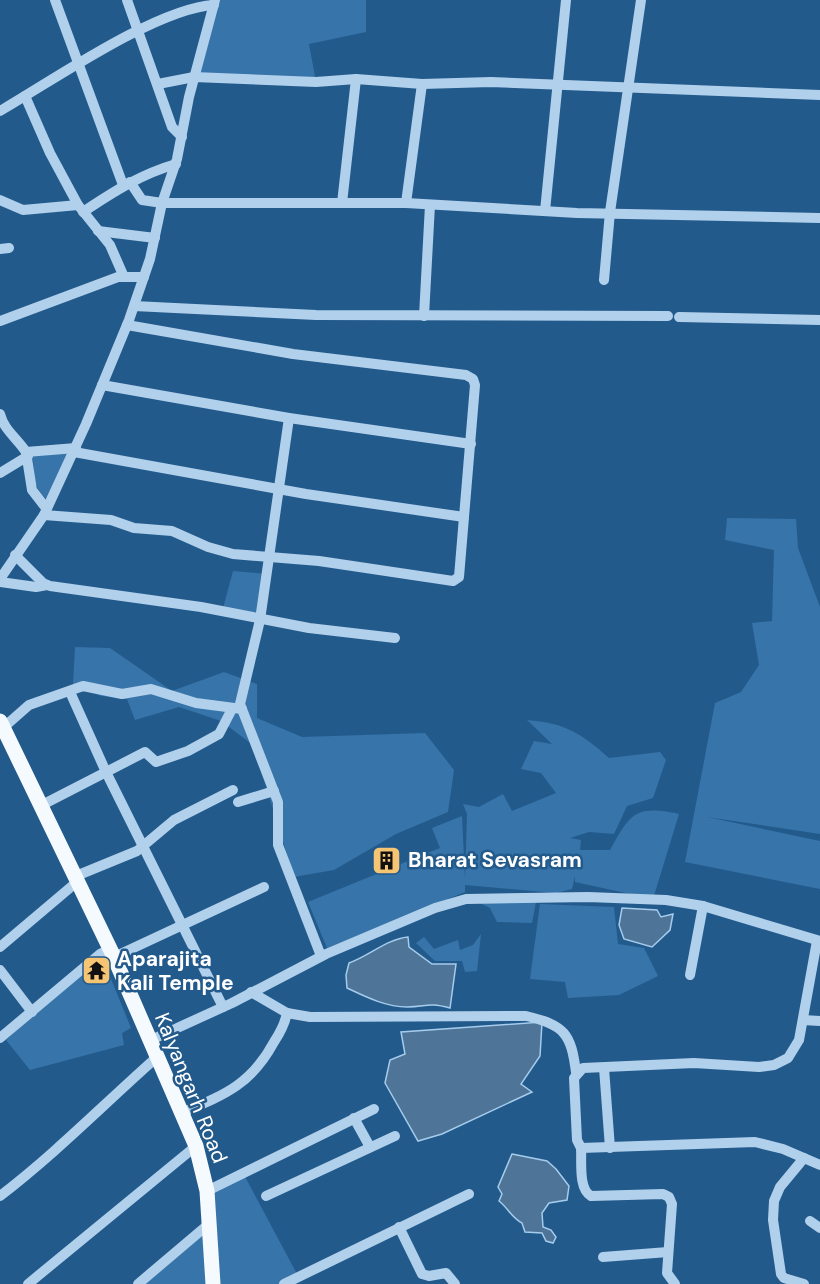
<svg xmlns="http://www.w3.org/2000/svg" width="820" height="1284" font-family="'DM Sans',sans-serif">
<rect width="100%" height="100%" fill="#235a8c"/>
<g fill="#3774a9">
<polygon points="215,0 366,0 366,32 309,44 316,82 194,77"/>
<path d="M74,449L49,501C29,485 37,472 31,451Z"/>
<polygon points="727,518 796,519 798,548 820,607 820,834 707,817 820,841 820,889 685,862 715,703 741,692 759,665 752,623 772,621 774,550 725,540"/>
<polygon points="233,571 267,574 260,620 222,612"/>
<polygon points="75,647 110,648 172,691 224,672 257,684 257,718 302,737 425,733 454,770 448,812 396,834 334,870 294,877 253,745 221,721 179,707 135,720 127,699 101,696 73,684"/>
<path d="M527,720C565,723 581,733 609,758L660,752L666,760L653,798L627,806L614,834L589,832L570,838L581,840L580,850H610C631,813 635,805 679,814L653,899L575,882V876L572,889L556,893L465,885V892L327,948L308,902L440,848L432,828L462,816L465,879L467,814L463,804L479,807L503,794L512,811L556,793L541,773L521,769L534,741L552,744Z"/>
<polygon points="536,902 532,923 497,922 490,908 480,903"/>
<polygon points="540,904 614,907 618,944 644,948 658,976 619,995 568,998 565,982 530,979"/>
<polygon points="481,934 477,971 465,972 462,961 435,961 416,943 424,937 434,949 458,940 460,950 473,945"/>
<polygon points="98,957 108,969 96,978 98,982 109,974 131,1028 122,1033 124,1045 30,1070 6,1040"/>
<polygon points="243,1173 297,1274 279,1284 143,1284 210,1227 207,1191"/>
</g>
<g fill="#4e7598" stroke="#a5ccec" stroke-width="1.5">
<polygon points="622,908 657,910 661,917 673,914 670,930 652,947 624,939 619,925"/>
<path d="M408,937L409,947L432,964H456L450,1008C427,1002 427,1007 407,1007C386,1007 366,997 347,988L346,975L349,963C369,956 387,939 408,937Z"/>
<polygon points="542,1022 540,1056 521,1084 532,1092 442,1134 418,1141 385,1083 390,1060 405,1054 401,1032"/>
<path d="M512,1154L547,1161L556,1169L569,1186L567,1200L549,1203L542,1213L543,1227L551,1230L556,1237L553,1243L546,1241L542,1233L525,1232L522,1223C512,1218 508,1208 499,1201L502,1194L498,1187Z"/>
</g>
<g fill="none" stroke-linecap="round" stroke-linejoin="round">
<g stroke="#b1d0eb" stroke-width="10">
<polyline points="55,0 123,185"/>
<polyline points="127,0 172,127 182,137"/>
<polyline points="158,84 194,77 316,82 356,79 422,84 491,82 820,95"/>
<polyline points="25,96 50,153 78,205"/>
<path d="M0,111C52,81 157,8 214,5"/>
<polyline points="130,182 142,200 162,203 406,203 577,213 820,218"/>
<polyline points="0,200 23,210 78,205 110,245 124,277"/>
<polyline points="342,203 356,79"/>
<polyline points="406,203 422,84"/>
<polyline points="545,211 566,0"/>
<path d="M83,212C113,192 141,174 176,164"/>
<polyline points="98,231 155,238"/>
<polyline points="0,249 9,248"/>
<polyline points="604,280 610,212 641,0"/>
<polyline points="134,306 316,315 668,316"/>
<polyline points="424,316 430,205"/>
<polyline points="679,317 820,320"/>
<polyline points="0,321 118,277 144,277"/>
<polyline points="102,385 289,418 471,444"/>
<path d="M0,414C4,430 17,438 26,452L76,448"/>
<polyline points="289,418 260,620 240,704 278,802 278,845 321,956"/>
<polyline points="26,452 32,490 46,508"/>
<polyline points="74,452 306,494 464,517"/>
<polyline points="0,473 28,456"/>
<polyline points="44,515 111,520 134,528 172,531 208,547 233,554 319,561 453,581 459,577 475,385 473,379 466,375 293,354 127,325"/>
<polyline points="15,555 43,583 50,586 201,607 309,628 395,638"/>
<polyline points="0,579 44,515 86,424 129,320 150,259 162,203 177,159 189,97 215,0"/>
<polyline points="0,582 36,587 47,585"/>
<polyline points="70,692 106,772 223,1007"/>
<polyline points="4,727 29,705 83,686 122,694 151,689 196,703 242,709"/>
<polyline points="238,802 274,791"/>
<polyline points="42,805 145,752 156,762 188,751 219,734 232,709"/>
<polyline points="76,876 137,851 174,820 233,790"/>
<polyline points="817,941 799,1040 788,1058 774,1065 759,1067 694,1063 583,1068 574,1078 577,1140 581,1148 755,1142 783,1149 820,1165"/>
<polyline points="0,947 78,881"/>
<polyline points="114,957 264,887"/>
<polyline points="0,970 32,1012"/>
<polyline points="690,975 703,906"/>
<path d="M251,992L287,1013L310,1017L526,1016C565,1025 571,1034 576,1072"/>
<polyline points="803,1020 820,1021"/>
<polyline points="0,1038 100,954 110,949"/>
<polyline points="151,1040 232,1003 326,954 435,908 466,899 588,897 666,900 703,906 820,941"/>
<polyline points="604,1068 610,1148"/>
<path d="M181,1113C224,1095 251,1085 274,1042C280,1033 285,1023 287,1013"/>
<polyline points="354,1118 370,1147"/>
<path d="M581,1148C582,1161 578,1189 591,1196L663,1194L669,1197L672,1204L667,1273L675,1284"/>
<polyline points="207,1191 374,1109"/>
<path d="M0,1196C56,1153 104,1104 157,1057"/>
<polyline points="266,1196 395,1136"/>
<polyline points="810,1221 820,1228"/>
<polyline points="399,1227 422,1274 429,1276 446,1273 455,1284"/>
<polyline points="603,1257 668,1252"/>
<polyline points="28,1284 196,1146"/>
<polyline points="138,1284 210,1223"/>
<polyline points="284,1284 469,1194"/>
<polyline points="804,1284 784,1278 781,1274 773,1220 774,1201 780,1187 804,1158"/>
</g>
<polyline stroke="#f5fafe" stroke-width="15" points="0,721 114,957 196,1146 207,1191 213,1284"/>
</g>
<defs>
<symbol id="building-square" viewBox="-11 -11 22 22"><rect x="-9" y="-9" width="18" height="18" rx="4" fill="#f6c573" stroke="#235a8c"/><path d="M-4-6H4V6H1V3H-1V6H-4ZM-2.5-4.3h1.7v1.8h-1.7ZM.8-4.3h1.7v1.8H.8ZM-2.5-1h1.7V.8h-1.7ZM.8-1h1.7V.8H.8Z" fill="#111"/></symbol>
<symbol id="temple-square" viewBox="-11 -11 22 22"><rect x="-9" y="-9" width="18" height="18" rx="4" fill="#f6c573" stroke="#235a8c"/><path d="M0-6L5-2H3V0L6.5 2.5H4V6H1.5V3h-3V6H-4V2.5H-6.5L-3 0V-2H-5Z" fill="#111"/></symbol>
</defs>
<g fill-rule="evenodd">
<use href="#building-square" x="370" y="844" width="33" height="33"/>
<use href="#temple-square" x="80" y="954" width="33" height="33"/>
</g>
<g text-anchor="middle" stroke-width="5" stroke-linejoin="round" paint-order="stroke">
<g font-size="21" font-weight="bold" fill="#fff" stroke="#235a8c" text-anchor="start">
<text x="408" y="867">Bharat Sevasram</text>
<text x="117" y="966">Aparajita<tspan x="117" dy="24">Kali Temple</tspan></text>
</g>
<g font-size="21" fill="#fff" stroke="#235a8c">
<text transform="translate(191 1088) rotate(68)" y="7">Kalyangarh Road</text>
</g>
</g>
</svg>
